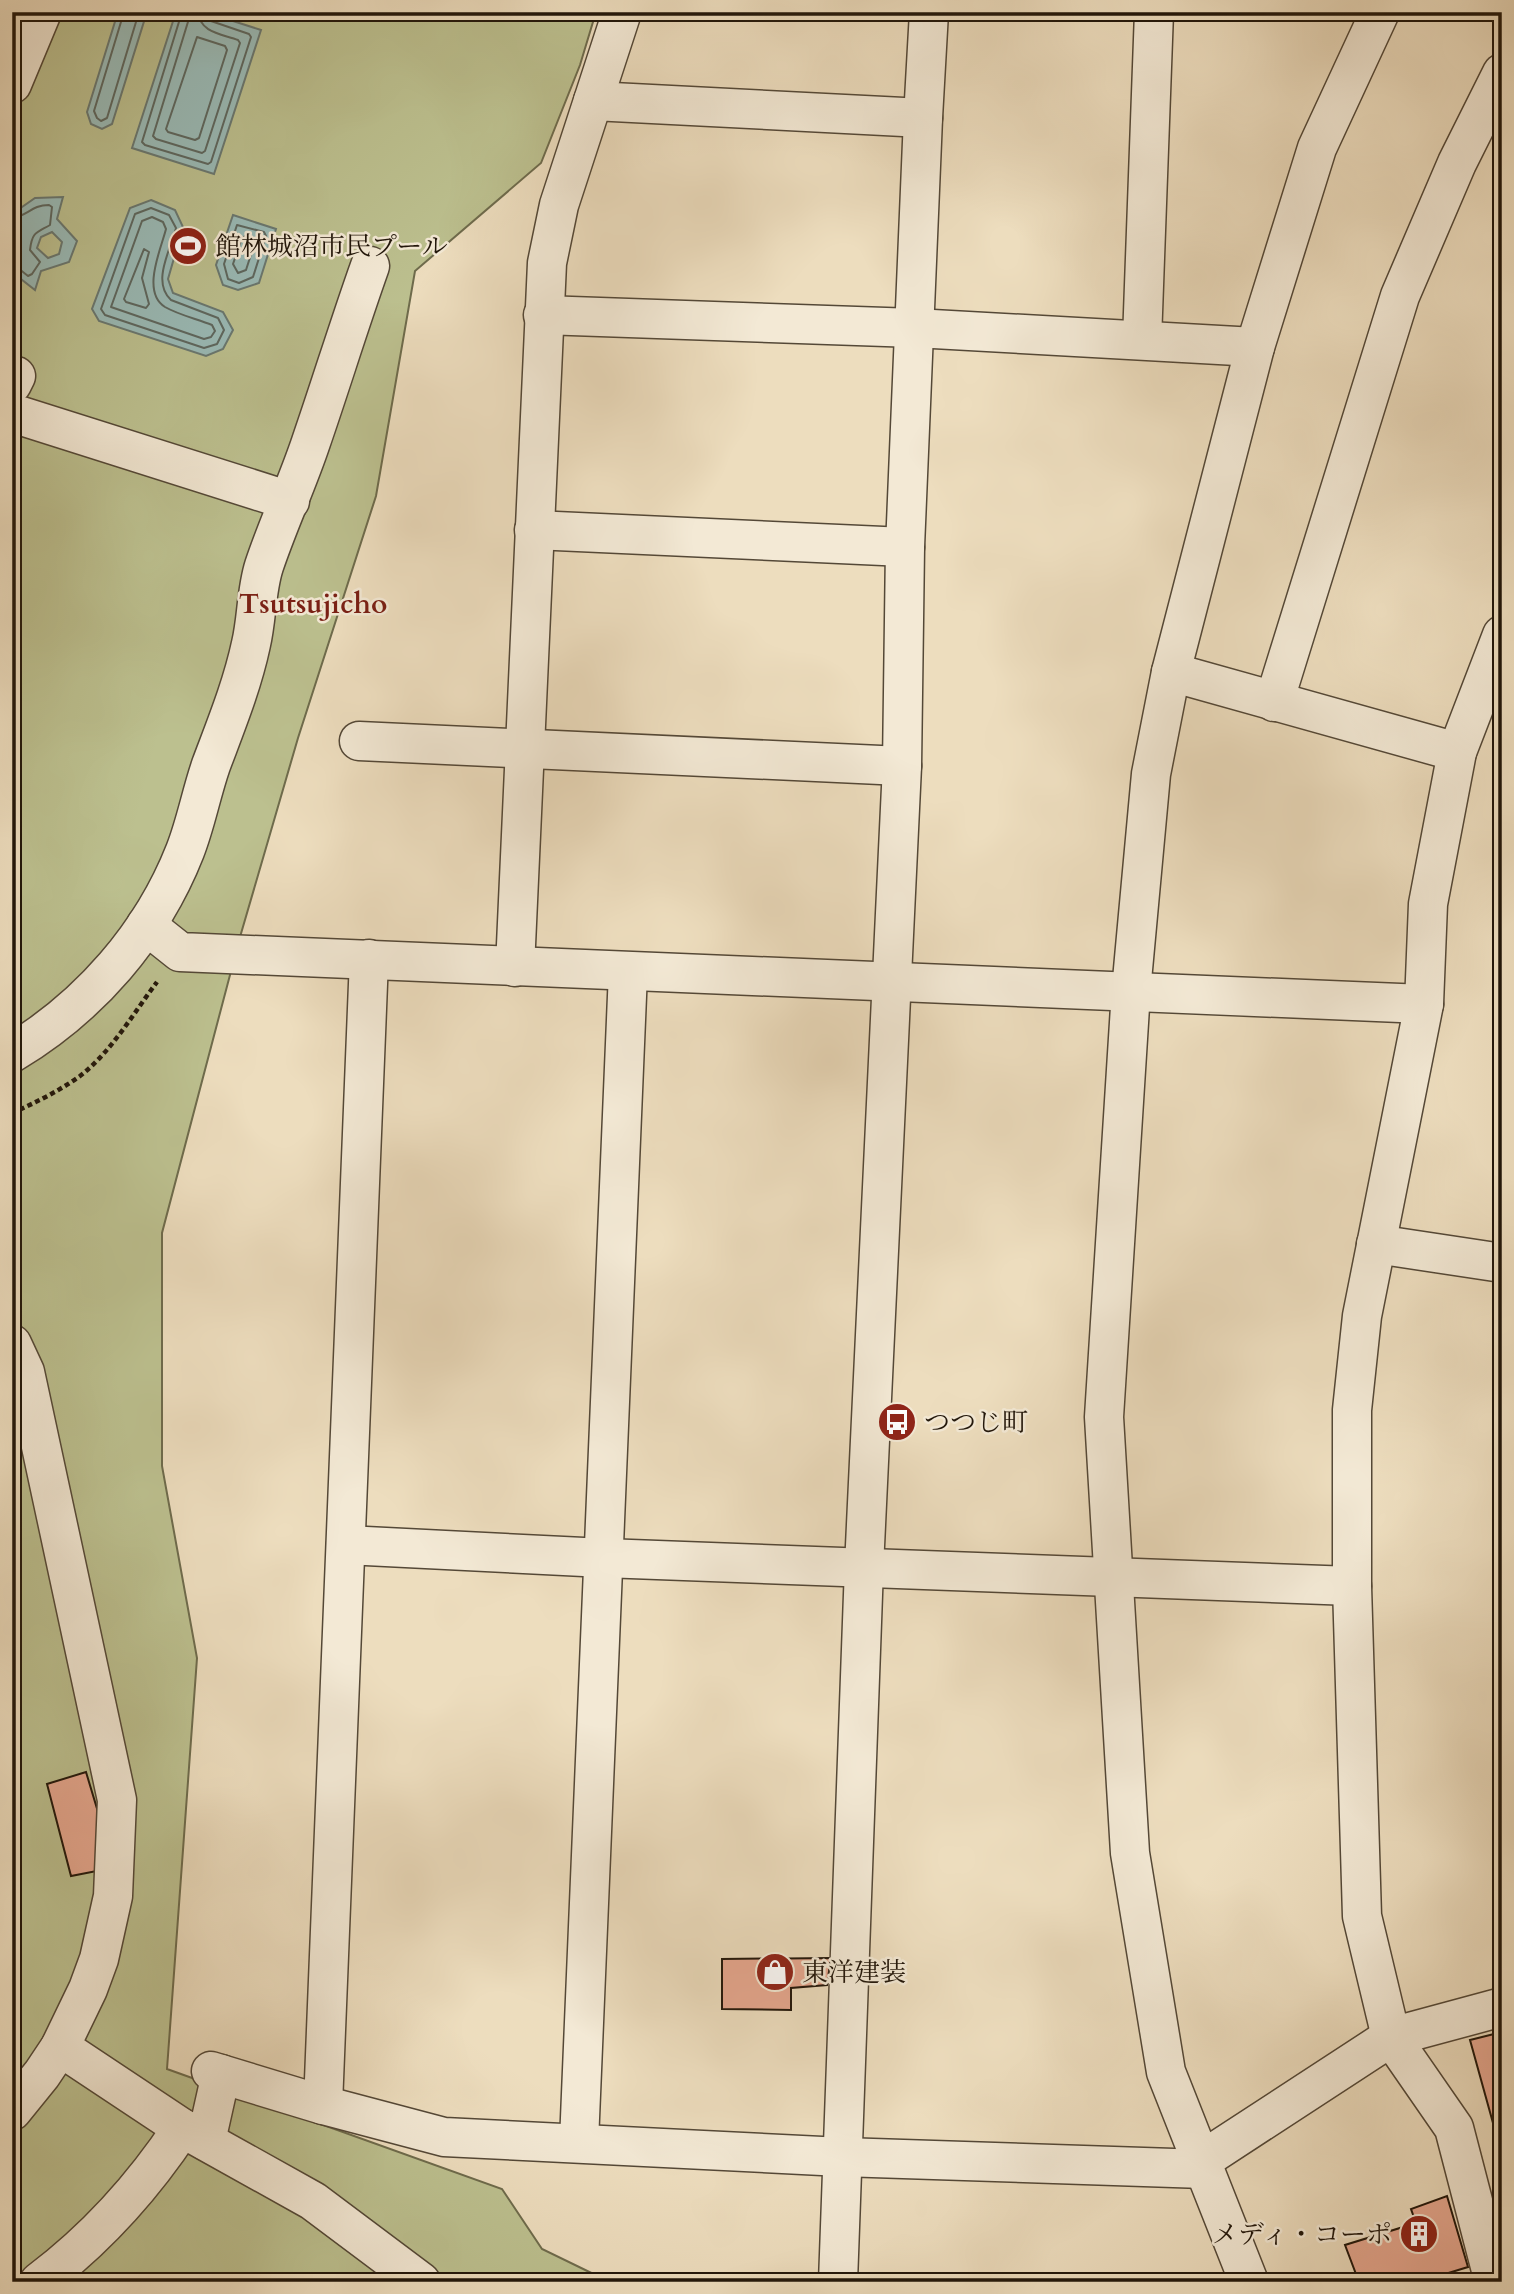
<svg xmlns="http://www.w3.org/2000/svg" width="1514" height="2294" font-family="Cardo,'Noto Serif JP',serif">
<rect width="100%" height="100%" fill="#edddbe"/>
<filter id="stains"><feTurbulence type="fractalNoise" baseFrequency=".00286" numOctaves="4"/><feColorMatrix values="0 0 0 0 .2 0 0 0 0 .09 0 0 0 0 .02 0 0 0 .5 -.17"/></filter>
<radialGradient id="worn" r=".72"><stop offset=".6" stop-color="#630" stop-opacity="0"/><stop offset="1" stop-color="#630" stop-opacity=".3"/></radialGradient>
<polygon fill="#bcc08f" stroke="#6e6b4c" stroke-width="2" points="12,12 596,12 580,65 541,163 415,271 376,496 298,738 240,937 162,1233 162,1466 197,1658 167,2069 502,2189 542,2249 610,2282 12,2282"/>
<g fill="#9abbb7" stroke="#6a7972" stroke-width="2" fill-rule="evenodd">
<polygon points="118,12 146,12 146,15 112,124 102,129 91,124 87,112"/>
<polygon points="176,12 205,12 261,30 214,174 132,148"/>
<path d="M63,197L57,219L77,241L69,262L41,271L35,290L12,272V214L35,198ZM52,232L62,242L59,254L48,258L37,248L41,237Z"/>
<polygon points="151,200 175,210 183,227 168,279 173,293 223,312 233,330 223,349 206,356 99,321 92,309 130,208"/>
<polygon points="233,215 276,229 259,283 238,290 223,285 216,265"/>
</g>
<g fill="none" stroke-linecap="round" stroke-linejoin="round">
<g stroke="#5e6860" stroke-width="2">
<polyline points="124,12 94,111 97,118 101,121 107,118 139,12"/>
<polyline points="182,12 142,142 145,145 208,164 211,162 251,37 249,34 211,21 207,12"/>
<path d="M191,12L153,136L156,139L202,153L205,151L240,43L238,40C222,34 200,33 198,12"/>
<polygon points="197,37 225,46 227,50 199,138 195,140 168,132 166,129"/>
<path d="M151,208L169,215L176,228C171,249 151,282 171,300L218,318L224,330L217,344L204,348L105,315L101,309L135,214Z"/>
<path d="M152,217L163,222L166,229C161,249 141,292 165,307C179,315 197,319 212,325L215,331L211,337L204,339L111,307L142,221Z"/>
<path d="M12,218C28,216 31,205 49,205L52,207L50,225C36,233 32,232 30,250L40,262L32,274L28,276L18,268L12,267"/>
<polygon points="237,225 264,232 266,236 253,277 239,283 228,279 224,264"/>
<polygon points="245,236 254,238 255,242 246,270 238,273 233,264 242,238"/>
<polygon points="144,249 149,252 142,278 149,304 146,308 126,302 124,299"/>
</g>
</g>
<g fill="#e7a890" stroke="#21160a" stroke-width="2">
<polygon points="86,1772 101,1822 102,1870 71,1876 47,1784"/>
<polygon points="831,1958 827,1985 791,1988 791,2010 722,2009 722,1959"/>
<polygon points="1502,2032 1502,2120 1493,2123 1470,2040"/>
<polygon points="1447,2196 1468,2267 1419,2282 1359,2282 1345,2245 1416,2223 1411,2209"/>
</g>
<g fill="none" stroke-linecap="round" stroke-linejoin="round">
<defs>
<g id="minor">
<polyline points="12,84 42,12"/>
<polyline points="593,101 923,118"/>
<polyline points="543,315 915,328 1255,347"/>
<polyline points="1142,340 1154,12"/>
<polyline points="12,375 16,376 12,384"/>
<polyline points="12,413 290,501"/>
<polyline points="534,530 905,547"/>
<polyline points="1171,672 1457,752"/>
<polyline points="1274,702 1400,296 1457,163 1502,73"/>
<polyline points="359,741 902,766"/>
<polyline points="146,925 180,952 1424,1004"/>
<polyline points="515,967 547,263 559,205 622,12"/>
<path d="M12,1053C89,1007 152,935 185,851C196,823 201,794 211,765C226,725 242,686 251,644C257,619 256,591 264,566C278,524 297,484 311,442C331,384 349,325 370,266"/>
<polyline points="1376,1244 1502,1263"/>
<polyline points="12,1344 25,1372 117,1800 113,1896 99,1959 88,1989 60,2047 42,2074 12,2111"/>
<polyline points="346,1545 604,1558 1352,1586"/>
<polyline points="60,2047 182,2128"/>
<polyline points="211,2071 323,2105 444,2137 842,2157 1204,2169"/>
<polyline points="323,2105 369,959"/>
<polyline points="206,2141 221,2074"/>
<polyline points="579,2142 628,972"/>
<polyline points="1201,2161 1391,2037 1502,2007"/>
<path d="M39,2282C96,2239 143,2187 182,2128L313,2201L421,2282"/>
<polyline points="838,2282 864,1567 902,766 905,547 923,118 929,12"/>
<polyline points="1249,2282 1166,2072 1130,1853 1104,1417 1131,991 1151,774 1171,672 1255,347 1317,148 1380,12"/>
<polyline points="1494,2282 1454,2128 1391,2037 1362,1916 1352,1586 1352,1410 1362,1316 1424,1004 1428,904 1457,752 1502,635"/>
</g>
</defs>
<use href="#minor" stroke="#544837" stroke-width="41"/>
<path stroke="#21160a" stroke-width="4.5" stroke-dasharray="5 3.5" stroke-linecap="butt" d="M12,1113C35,1103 59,1091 80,1076C111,1052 133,1014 157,982"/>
<use href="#minor" stroke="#f3e9d5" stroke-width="38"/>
</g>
<defs>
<symbol id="stadium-disc" viewBox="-11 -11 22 22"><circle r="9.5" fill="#8f2418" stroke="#f3e9d5"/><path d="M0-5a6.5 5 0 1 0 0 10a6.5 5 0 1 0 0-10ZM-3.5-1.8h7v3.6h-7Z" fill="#fff"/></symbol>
<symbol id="bus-disc" viewBox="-11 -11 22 22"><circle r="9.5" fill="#8f2418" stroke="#f3e9d5"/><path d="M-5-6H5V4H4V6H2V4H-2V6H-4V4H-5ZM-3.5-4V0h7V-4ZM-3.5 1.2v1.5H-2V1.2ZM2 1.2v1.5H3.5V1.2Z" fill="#fff"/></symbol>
<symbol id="shop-disc" viewBox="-11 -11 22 22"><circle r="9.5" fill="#8f2418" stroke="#f3e9d5"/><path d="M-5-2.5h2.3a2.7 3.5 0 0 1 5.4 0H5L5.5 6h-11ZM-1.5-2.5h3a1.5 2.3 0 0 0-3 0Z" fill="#fff"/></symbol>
<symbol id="building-disc" viewBox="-11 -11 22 22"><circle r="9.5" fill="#8f2418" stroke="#f3e9d5"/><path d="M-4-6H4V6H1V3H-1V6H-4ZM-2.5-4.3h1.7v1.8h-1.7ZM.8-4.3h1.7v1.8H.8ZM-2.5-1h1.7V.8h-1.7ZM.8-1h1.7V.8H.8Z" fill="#fff"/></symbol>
</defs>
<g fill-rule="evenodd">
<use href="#stadium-disc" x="166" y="224" width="44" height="44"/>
<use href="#bus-disc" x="875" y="1400" width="44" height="44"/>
<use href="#shop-disc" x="753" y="1950" width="44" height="44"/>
<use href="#building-disc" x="1397" y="2212" width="44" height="44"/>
</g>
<g text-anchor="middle" stroke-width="5" stroke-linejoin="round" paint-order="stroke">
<g font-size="26" fill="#21160a" stroke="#f3e9d5" text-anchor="start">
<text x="215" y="255">館林城沼市民プール</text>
<text x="924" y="1431">つつじ町</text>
<text x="802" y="1981">東洋建装</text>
<text x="1392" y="2243" text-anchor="end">メディ・コーポ</text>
</g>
<g font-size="28" font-weight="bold" fill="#7a1f14" stroke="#f3e9d5">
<text x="313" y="613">Tsutsujicho</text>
</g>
</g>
<rect width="1514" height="2294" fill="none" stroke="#edddbe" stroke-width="42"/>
<rect x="14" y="14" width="1486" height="2266" fill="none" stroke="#21160a" stroke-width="3.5"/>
<rect x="21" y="21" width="1472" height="2252" fill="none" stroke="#21160a" stroke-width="2"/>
<rect width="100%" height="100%" filter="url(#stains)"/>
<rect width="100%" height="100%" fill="url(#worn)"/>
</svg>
